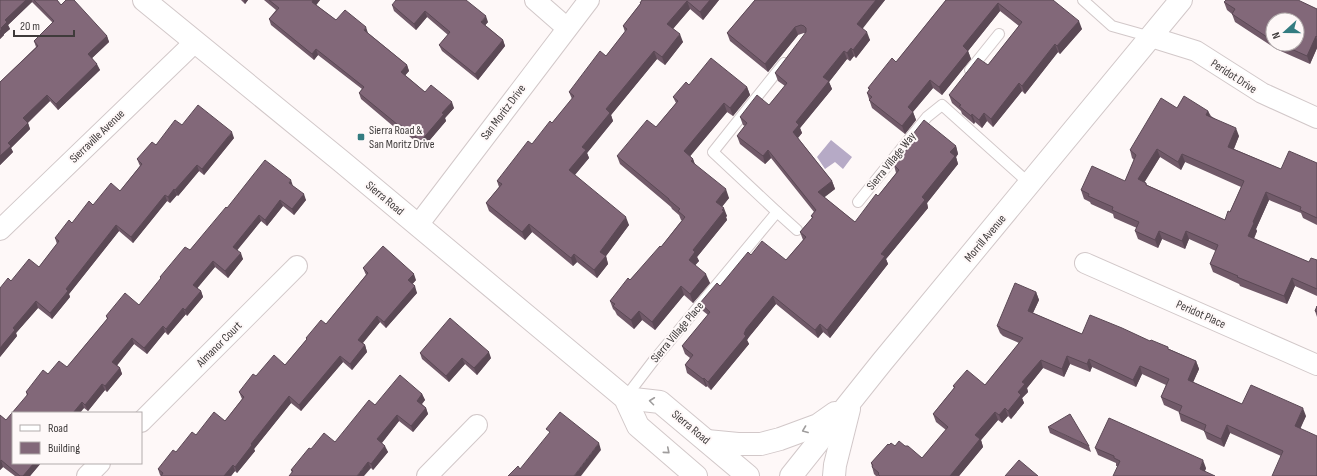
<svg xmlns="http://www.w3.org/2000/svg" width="1317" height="476" font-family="'Sofia Sans Condensed',sans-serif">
<rect width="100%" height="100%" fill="#fef8f8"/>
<polygon fill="#b6aac6" points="831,140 852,157 843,169 835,162 825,169 817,157"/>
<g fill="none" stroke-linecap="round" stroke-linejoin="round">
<defs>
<g id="service">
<polyline points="1083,0 1112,26 1151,37"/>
<polyline points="970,70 999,34"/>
<polyline points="858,202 927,117 942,105 1030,184"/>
<polyline points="777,212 713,152 784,63"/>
<polyline points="625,398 654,360 777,212 797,230"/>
</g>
<g id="minor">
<polyline points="535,0 567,28"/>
<polyline points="1151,37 1196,51 1262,93 1317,118"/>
<polyline points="418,225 589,0"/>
<polyline points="0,230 195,42"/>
<polyline points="1085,263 1317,365"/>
<polyline points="141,422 297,266"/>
<polyline points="87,476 100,463"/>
<polyline points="427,476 477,425"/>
</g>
<g id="tertiary">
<polyline points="144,0 341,161 625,398 638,426 696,476"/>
<polyline points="625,398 660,402 748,476"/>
<polyline points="707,441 738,444 761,444 780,439 818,425 835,413"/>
<polyline points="791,476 882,362 1181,0"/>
<polyline points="834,476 835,465 849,409"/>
</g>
</defs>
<use href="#service" stroke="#d2c8c9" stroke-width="12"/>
<use href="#minor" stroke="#d2c8c9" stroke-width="22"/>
<use href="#tertiary" stroke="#d2c8c9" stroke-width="24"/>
<use href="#service" stroke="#fff" stroke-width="10"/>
<use href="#minor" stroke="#fff" stroke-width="20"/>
<use href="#tertiary" stroke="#fff" stroke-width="22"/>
</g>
<g fill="#705968" fill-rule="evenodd">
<polygon points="0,0 57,0 61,5 107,36 109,42 92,58 100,70 58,110 50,101 28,123 30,129 11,148 13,152 0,165 0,82 36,47 34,41 53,23 32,2 8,25 10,29 4,34 4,35 0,39"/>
<polygon points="241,0 248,0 245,4"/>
<polygon points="264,0 320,0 316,5 336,20 368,33 407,65 409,71 405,75 425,92 454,108 445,118 446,121 423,148 402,130 400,132 361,99 359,93 362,89 318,55 314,60 271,25 269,19 276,10"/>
<polygon points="642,0 719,0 703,20 690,9 673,29 683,42 665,65 657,59 611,115 613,121 587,153 589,158 575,175 629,225 606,256 608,264 597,278 577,262 573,266 532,232 525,240 489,211 486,203 499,187 497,181 552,123 572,99 569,92 606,56 625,32 623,26 640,4 640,3"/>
<polygon points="755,0 885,0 862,28 870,40 856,58 854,56 850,61 847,59 829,82 832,89 800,128 802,133 798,138 832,181 835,189 824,197 855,222 878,196 896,173 894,165 915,139 913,134 956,146 958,154 956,157 958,164 927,203 928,208 886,259 888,264 830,338 823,332 818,338 776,304 749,337 747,340 749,344 711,390 707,386 706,387 687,373 685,365 690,358 685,354 682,346 708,315 703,311 700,303 720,286 751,255 786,260 803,240 800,232 812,218 811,216 814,212 771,158 765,164 740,144 737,136 745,126 743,125 740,117 769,105 785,86 778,81 775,73 806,33 804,33 798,35 768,72 730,41 727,33"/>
<polygon points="946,0 1053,0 1082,29 1060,54 1058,52 1025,94 1022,91 993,127 987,121 982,128 975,122 974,124 962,114 961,111 952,103 949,95 988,65 1019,26 1000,11 968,51 971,59 942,95 933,88 913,112 916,120 905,134 872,108 867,93 869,90 868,88 896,62"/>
<path d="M1224,2H1301L1317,9V48L1310,64L1276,49L1235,22L1232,14L1227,10ZM1273,20L1297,44H1273Z"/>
<polygon points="392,5 488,22 485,25 503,40 505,46 478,80 442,51 439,45 448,35 427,17 416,30 394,11"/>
<polygon points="689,85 747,87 750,95 733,116 727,112 690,156 693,159 695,165 729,198 722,207 727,216 726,217 727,220 697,257 699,261 695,265 710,283 693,303 684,295 655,330 642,320 634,329 617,315 615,311 613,309 610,301 661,247 682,220 681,220 679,215 672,209 671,207 620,164 617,156 656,127 676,103 673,97"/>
<path d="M1177,108L1208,111L1211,116L1239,136L1234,149L1281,169L1317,163V225L1303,218L1301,213L1269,200L1256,229L1257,231L1254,239L1309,262L1317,260V296L1295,286L1287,304L1240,286L1239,284L1213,272L1210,264L1216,251L1189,239L1185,249L1162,239L1158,248L1138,239L1135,231L1137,228L1114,218L1113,214L1091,204L1090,202L1084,199L1081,190L1125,181L1134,160L1132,158L1130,150ZM1160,157L1181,170L1185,162L1241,187L1230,212L1225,220L1147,185L1146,183L1144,182Z"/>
<polygon points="182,125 234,138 204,175 199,171 178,196 177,195 170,203 167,201 133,243 119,231 69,294 70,297 52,319 38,308 16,333 17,336 0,357 11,281 39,267 57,244 55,238 93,205 120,191 140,166 137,159"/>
<polygon points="293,186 306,200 294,215 283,206 267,226 261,221 237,250 243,259 228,278 215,267 197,288 201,291 203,297 187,316 186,314 168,335 165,332 147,354 134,344 117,365 120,368 122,374 107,392 105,390 88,411 84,408 13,463 41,463 30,476 15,476 3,467 0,470 0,415 6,420 27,396 26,392 48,374 67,367 107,319 106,316 139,305 161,279 160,277 190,250 227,208"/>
<polygon points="363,268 416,280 412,284 417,293 386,328 380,322 363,343 365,345 367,352 352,370 343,362 301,411 291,403 254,449 255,451 237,473 235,471 231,476 161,476 160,475 158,469 176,452 196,435 225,421 242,399 239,392 256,376 285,365 306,340 306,338 326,324 366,275"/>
<polygon points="1036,292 1039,300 1033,313 1082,334 1169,349 1196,361 1199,369 1193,382 1242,404 1306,416 1300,428 1281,456 1230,433 1224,447 1207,439 1204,431 1181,421 1179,413 1179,412 1164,405 1161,397 1166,385 1142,374 1136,387 1092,367 1090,372 1070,364 1064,377 1043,368 1027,388 1028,392 1022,398 1024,403 1011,419 1008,416 1002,423 998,420 981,440 983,447 959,476 876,476 874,474 871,463 889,445 895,446 905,446 922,458 946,430 936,422 933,414 954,388 953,386 985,385 1019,343 1003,336 1000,333 997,326"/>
<polygon points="1317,306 1317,317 1315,311"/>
<polygon points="420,353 491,358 477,375 465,364 449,382 422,359"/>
<polygon points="422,394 425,400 422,404 426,408 428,414 413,432 399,421 382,443 388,452 373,470 371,468 292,473 291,470 311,449 335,442 375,405"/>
<polygon points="1048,427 1089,446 1091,452 1050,433"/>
<polygon points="1095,448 1206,468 1205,471 1117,466 1116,466 1116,463 1098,455"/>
</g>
<g fill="#5b4955">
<polygon points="26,0 32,0 32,2 8,25 10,29 4,34 4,35 0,39 0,31 5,20"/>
<polygon points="244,0 248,0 245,4"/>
<polygon points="313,0 320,0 314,8 312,2"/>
<polygon points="710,0 719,0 703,20 700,12"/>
<polygon points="876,0 885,0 860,32 857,24"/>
<polygon points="687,1 690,9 670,32 667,24"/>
<polygon points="998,3 1000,11 968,51 971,59 942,95 939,87 963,46"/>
<polygon points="425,11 427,17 416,30 414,24"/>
<polygon points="486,16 488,22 483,28 481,22"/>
<polygon points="1079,21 1082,29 1060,54 1057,46"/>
<polygon points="366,27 368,33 366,36 364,30"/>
<polygon points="795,27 798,35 768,72 765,64"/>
<polygon points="867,32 870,40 856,58 853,50"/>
<polygon points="680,34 683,42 665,65 662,57"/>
<polygon points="107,36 109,42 90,60 88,54"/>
<polygon points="1316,36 1317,40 1317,48 1310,64 1307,56"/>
<polygon points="503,40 505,46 478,80 475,74"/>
<polygon points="1055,44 1058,52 1025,94 1022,86"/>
<polygon points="851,48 854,56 850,61 847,53"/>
<polygon points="316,49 318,55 314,60 312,54"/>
<polygon points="654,51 657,59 611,115 613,121 587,153 589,158 572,178 569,170 582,147 606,109"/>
<polygon points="844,51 847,59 829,82 832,89 800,128 802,133 796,140 793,132 796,122 823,77"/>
<polygon points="97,64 100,70 58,110 56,104"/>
<polygon points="407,65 409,71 403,78 401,72"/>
<polygon points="930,80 933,88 910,115 908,107"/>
<polygon points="1019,83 1022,91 993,127 991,119"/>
<polygon points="747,87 750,95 733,116 730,108"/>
<polygon points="47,95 50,101 26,124 23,118"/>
<polygon points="452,102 454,108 445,118 446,121 423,148 421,141 442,113"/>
<polygon points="724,103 727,112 687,160 684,151"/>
<polygon points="1208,111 1211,119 1206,115"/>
<polygon points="913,112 916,120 905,134 902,126"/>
<polygon points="984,113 987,121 982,128 979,120"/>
<polygon points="972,114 975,122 974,124 971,116"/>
<polygon points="28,123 30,129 11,148 13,152 0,165 0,156 8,143"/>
<polygon points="399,124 402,130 400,132 398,125"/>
<polygon points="1236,128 1239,136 1231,155 1228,147"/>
<polygon points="232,132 234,138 204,175 202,169"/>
<polygon points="956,146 958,154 956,157 958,164 927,203 928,208 886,259 888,264 830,338 827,330 881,254 922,197 950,152"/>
<polygon points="1157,149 1160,157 1141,188 1138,179"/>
<polygon points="768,150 771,158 765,164 763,156"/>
<polygon points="1182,154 1185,162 1181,170 1178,162"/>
<polygon points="693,159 696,167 691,161"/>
<polygon points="197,165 199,171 178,196 175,190"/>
<polygon points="291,180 293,186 289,183"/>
<polygon points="832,181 835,189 821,200 818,192"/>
<polygon points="174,189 177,195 170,203 168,197"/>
<polygon points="726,189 729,198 719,210 716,202"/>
<polygon points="1266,192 1269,200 1256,229 1257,231 1251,244 1248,236 1253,222"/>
<polygon points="304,194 306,200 294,215 292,209"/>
<polygon points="165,195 167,201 133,243 131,237"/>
<polygon points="280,200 283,206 267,226 265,220"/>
<polygon points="724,208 727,216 726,217 727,220 697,257 699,261 692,269 689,260 693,250"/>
<polygon points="259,215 261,221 235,253 233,247"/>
<polygon points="626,217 629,225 606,256 608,264 597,278 594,270 600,252"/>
<polygon points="529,224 532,232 525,240 522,232"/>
<polygon points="116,225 119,231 69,294 70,297 52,319 50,313 66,289"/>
<polygon points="1159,231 1162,239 1158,248 1155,240"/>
<polygon points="1186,231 1189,239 1185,249 1182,241"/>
<polygon points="241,253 243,259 228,278 225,271"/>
<polygon points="574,254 577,262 573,266 571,258"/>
<polygon points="213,261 215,267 195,291 193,285"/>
<polygon points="414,274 416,280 410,287 408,280"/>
<polygon points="706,274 710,283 693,303 690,294"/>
<polygon points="1292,278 1295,286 1287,304 1284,296"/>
<polygon points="415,286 417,293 386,328 384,322"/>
<polygon points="681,286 684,295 655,330 652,322"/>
<polygon points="201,291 203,297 187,316 185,310"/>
<polygon points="1036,292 1039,300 1030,319 1028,311"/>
<polygon points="773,296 776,304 749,337 747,340 749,344 711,390 708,382 746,329"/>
<polygon points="36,301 38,308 16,333 17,336 0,357 0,348 13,328"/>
<polygon points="183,308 186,314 168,335 166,329"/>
<polygon points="639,311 642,320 634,329 631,320"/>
<polygon points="377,316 380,322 360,346 358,340"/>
<polygon points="820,324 823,332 818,338 815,330"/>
<polygon points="163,326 165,332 147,354 144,348"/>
<polygon points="132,338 134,344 115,368 112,362"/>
<polygon points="365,345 367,352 352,370 350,364"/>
<polygon points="489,352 491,358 477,375 474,368"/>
<polygon points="340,356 343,362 301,411 299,405"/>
<polygon points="1067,356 1070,364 1064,377 1062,369"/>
<polygon points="462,358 465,364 449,382 446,376"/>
<polygon points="1089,359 1092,367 1090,372 1087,364"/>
<polygon points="1041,360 1043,368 1027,388 1028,392 1022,398 1024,403 1011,419 1008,411 1022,382"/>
<polygon points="1196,361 1199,369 1191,387 1188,380"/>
<polygon points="1140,366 1142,374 1136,387 1133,380"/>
<polygon points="120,368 122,374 107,392 105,386"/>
<polygon points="704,378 707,386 706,387 703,379"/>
<polygon points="102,384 105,390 88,411 85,405"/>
<polygon points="422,394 425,400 419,407 417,401"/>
<polygon points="289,396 291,403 254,449 255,451 237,473 235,467 251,444"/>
<polygon points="82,402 84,408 80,413 73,413"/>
<polygon points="426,408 428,414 413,432 411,426"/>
<polygon points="1005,408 1008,416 1002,423 999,415"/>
<polygon points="1303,408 1306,416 1298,434 1295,426"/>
<polygon points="995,412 998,420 981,440 983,447 959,476 950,476 975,435"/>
<polygon points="397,415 399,421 380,445 377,439"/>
<polygon points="1227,425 1230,433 1224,447 1221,439"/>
<polygon points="599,443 601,450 581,476 574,476"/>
<polygon points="385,446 388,452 373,470 371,464"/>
<polygon points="1,460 3,467 0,470 0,462"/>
<polygon points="1203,460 1206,468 1203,476 1200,469"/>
<polygon points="368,462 371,468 364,476 357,476"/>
<polygon points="34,463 41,463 30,476 23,476"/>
<polygon points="233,465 235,471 231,476 224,476"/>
</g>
<g fill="#826879" stroke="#5b4955" fill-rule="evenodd">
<polygon points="0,0 26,0 5,20 7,22 1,28 2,29 0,31"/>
<polygon points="34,0 57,0 61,5 66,0 74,0 107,36 88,54 97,64 56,104 47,95 23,118 28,123 8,143 11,146 0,156 0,82 38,46 34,41 54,21"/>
<polygon points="269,0 313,0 312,2 336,20 345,10 366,27 364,30 407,65 401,72 425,92 431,85 452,102 442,113 444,114 421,141 399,124 398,125 359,93 364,87 316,49 312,54 269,19 279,8"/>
<polygon points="396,0 466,0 486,16 481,22 503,40 475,74 439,45 450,32 425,11 414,24 392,5"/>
<polygon points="642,0 710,0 700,12 687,1 667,24 680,34 662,57 654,51 606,109 610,113 582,147 586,150 569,170 626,217 600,252 606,256 594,270 574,254 571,258 529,224 522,232 486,203 502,184 497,181 528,141 532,144 550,121 552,123 574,96 569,92 600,51 606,56 627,29 623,26 641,3 640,3"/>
<polygon points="755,0 876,0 857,24 867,32 853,50 851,48 847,53 844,51 823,77 829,81 796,122 799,125 793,132 832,181 818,192 855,222 876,194 878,196 899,170 894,165 916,138 917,137 913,134 924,120 956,146 950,152 955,156 922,197 925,200 881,254 885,256 827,330 820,324 815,330 773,296 746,329 744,334 746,336 708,382 704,378 703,379 685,365 693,355 682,346 710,312 700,303 717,283 720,286 748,252 751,255 762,241 786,260 806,237 800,232 813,217 811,216 816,210 768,150 763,156 737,136 747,123 740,117 757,95 769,105 787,83 775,73 806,32 806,28 804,26 801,25 795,27 765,64 727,33"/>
<polygon points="946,0 1053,0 1079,21 1057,46 1055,44 1022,86 1019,83 991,119 984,113 979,120 972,114 971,116 959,106 961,105 949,95 978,58 988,65 1022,22 998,3 963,46 968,51 939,87 930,80 908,107 913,112 902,126 869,100 872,97 867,93 870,89 868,88 892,58 896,62"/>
<polygon points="1226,0 1298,0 1317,9 1317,37 1316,36 1307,56 1280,44 1297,44 1297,20 1273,20 1273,41 1232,14 1235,9 1224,2"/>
<polygon points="711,58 747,87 730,108 724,103 684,151 693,159 691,161 726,189 716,202 724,208 722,210 724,211 693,250 695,252 689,260 706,274 690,294 681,286 652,322 639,311 631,320 613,306 615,304 610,301 628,278 630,280 660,246 661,247 685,217 678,211 680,209 669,200 669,199 617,156 647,120 656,127 678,101 673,97 686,82 689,85"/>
<path d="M1184,96L1208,111L1206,115L1236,128L1228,147L1281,169L1289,151L1317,163V218L1300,210L1301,207L1266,192L1253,222L1254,223L1248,236L1309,262L1311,258L1317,260V289L1292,278L1284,296L1237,277L1238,276L1210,264L1218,245L1186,231L1182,241L1159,231L1155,240L1135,231L1139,222L1112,210L1113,207L1088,196L1089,194L1081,190L1092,166L1125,181L1136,155L1130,150L1161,98L1177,108ZM1157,149L1178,162L1182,154L1244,181L1230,212L1228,211L1225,220L1146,185V183L1138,179Z"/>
<polygon points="198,105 232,132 202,169 197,165 175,190 174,189 168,197 165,195 131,237 116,225 66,289 68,291 50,313 36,301 13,328 15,330 0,348 0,288 8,278 11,281 29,259 39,267 59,241 55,238 69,220 72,223 89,201 93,205 111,183 120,191 142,164 137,159 152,142 156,145 175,120 182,125"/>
<polygon points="265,160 291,180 289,183 304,194 292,209 280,200 265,220 259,215 233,247 241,253 225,271 213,261 193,285 201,291 185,310 183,308 166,329 163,326 144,348 132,338 112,362 120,368 105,386 102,384 85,405 82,402 73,413 13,413 13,463 34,463 23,476 20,476 1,460 0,462 0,415 6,420 28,394 26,392 43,370 48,374 59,361 67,367 108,318 106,316 125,293 139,305 161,278 160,277 185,247 190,250 226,207 227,208"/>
<polygon points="383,246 414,274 408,280 415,286 384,322 377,316 358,340 365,345 350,364 340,356 299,405 289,396 251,444 252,445 235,467 233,465 224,476 161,476 163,473 158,469 173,450 176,452 192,432 196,435 214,412 225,421 244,397 239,392 253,374 256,376 274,355 285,365 307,339 306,338 321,320 326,324 368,273 363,268"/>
<polygon points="1015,283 1036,292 1028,311 1082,334 1090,315 1122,328 1150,341 1151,340 1168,347 1168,349 1196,361 1188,380 1242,404 1251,385 1303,408 1295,426 1317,436 1317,476 1272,476 1283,451 1227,425 1221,439 1204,431 1206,425 1179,413 1182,406 1161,397 1169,379 1140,366 1133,380 1089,359 1087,364 1067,356 1062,369 1041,360 1022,382 1025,384 1018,392 1021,395 1008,411 1005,408 999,415 995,412 975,435 980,439 950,476 880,476 878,474 879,473 872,467 873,465 871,463 888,444 889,445 891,443 895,446 899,441 905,446 908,446 922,458 948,427 933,414 955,387 953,386 967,370 985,385 1023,338 1000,328 1000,327 997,326"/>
<polygon points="1317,306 1317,312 1315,311"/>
<polygon points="450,318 489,352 474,368 462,358 446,376 420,353"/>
<polygon points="400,375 422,394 417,401 426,408 411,426 397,415 377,439 385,446 371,464 368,462 357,476 289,476 293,471 291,470 309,448 311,449 324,433 335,442 369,400 375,405"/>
<polygon points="560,412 599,443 574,476 508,476 518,466 520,469 550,432 546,429"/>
<polygon points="1070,414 1089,446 1048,427"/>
<polygon points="1109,418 1203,460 1200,469 1215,476 1113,476 1120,461 1114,458 1114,456 1095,448"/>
<polygon points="1019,460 1038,476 1005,476"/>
</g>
<defs><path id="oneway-chevron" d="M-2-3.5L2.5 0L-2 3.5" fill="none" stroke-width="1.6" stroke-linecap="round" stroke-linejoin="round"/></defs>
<g stroke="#9f9d9d">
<use href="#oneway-chevron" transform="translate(652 401) rotate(-173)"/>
<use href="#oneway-chevron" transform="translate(805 430) rotate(159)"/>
<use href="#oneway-chevron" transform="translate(667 451) rotate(40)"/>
</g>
<rect fill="#337c81" stroke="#fef8f8" stroke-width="1.5" x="357" y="133" width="8" height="8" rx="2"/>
<g text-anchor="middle" stroke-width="4" stroke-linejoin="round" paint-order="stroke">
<g font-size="12" fill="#3f3b3b" stroke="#fef8f8">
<text transform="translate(1234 76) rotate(33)" y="4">Peridot Drive</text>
<text transform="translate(503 112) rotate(-53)" y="4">San Moritz Drive</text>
<text transform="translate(97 136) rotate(-44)" y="4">Sierraville Avenue</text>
<text transform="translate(891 161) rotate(-51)" y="4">Sierra Village Way</text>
<text transform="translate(385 198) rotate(40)" y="4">Sierra Road</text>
<text transform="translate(985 238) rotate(-50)" y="4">Morrill Avenue</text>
<text transform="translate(1201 314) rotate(24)" y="4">Peridot Place</text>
<text transform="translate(677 332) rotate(-50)" y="4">Sierra Village Place</text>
<text transform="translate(219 344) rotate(-45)" y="4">Almanor Court</text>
<text transform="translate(691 427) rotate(40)" y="4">Sierra Road</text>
</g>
<g font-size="12" fill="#3f3b3b" stroke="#fef8f8" text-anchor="start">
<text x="369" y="134">Sierra Road &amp;<tspan x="369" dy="14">San Moritz Drive</tspan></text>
</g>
</g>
<rect x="12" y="412" width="130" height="52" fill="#fef8f8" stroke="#b2acac"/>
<rect x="20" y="425" width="20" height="6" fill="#ffffff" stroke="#b2acac"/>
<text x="48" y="432" font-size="12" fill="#3f3b3b">Road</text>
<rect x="20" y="442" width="20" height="12" fill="#826879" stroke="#b2acac"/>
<text x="48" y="452" font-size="12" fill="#3f3b3b">Building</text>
<g transform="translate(1285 32) rotate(249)"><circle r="19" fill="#fef8f8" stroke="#b2acac"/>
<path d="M0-3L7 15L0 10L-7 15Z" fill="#337c81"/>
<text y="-6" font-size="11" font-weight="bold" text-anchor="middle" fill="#3f3b3b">N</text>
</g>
<path d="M14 30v6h60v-6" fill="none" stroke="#3f3b3b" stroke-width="2"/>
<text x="20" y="30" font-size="12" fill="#3f3b3b" stroke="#fef8f8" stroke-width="3" paint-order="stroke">20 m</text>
</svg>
